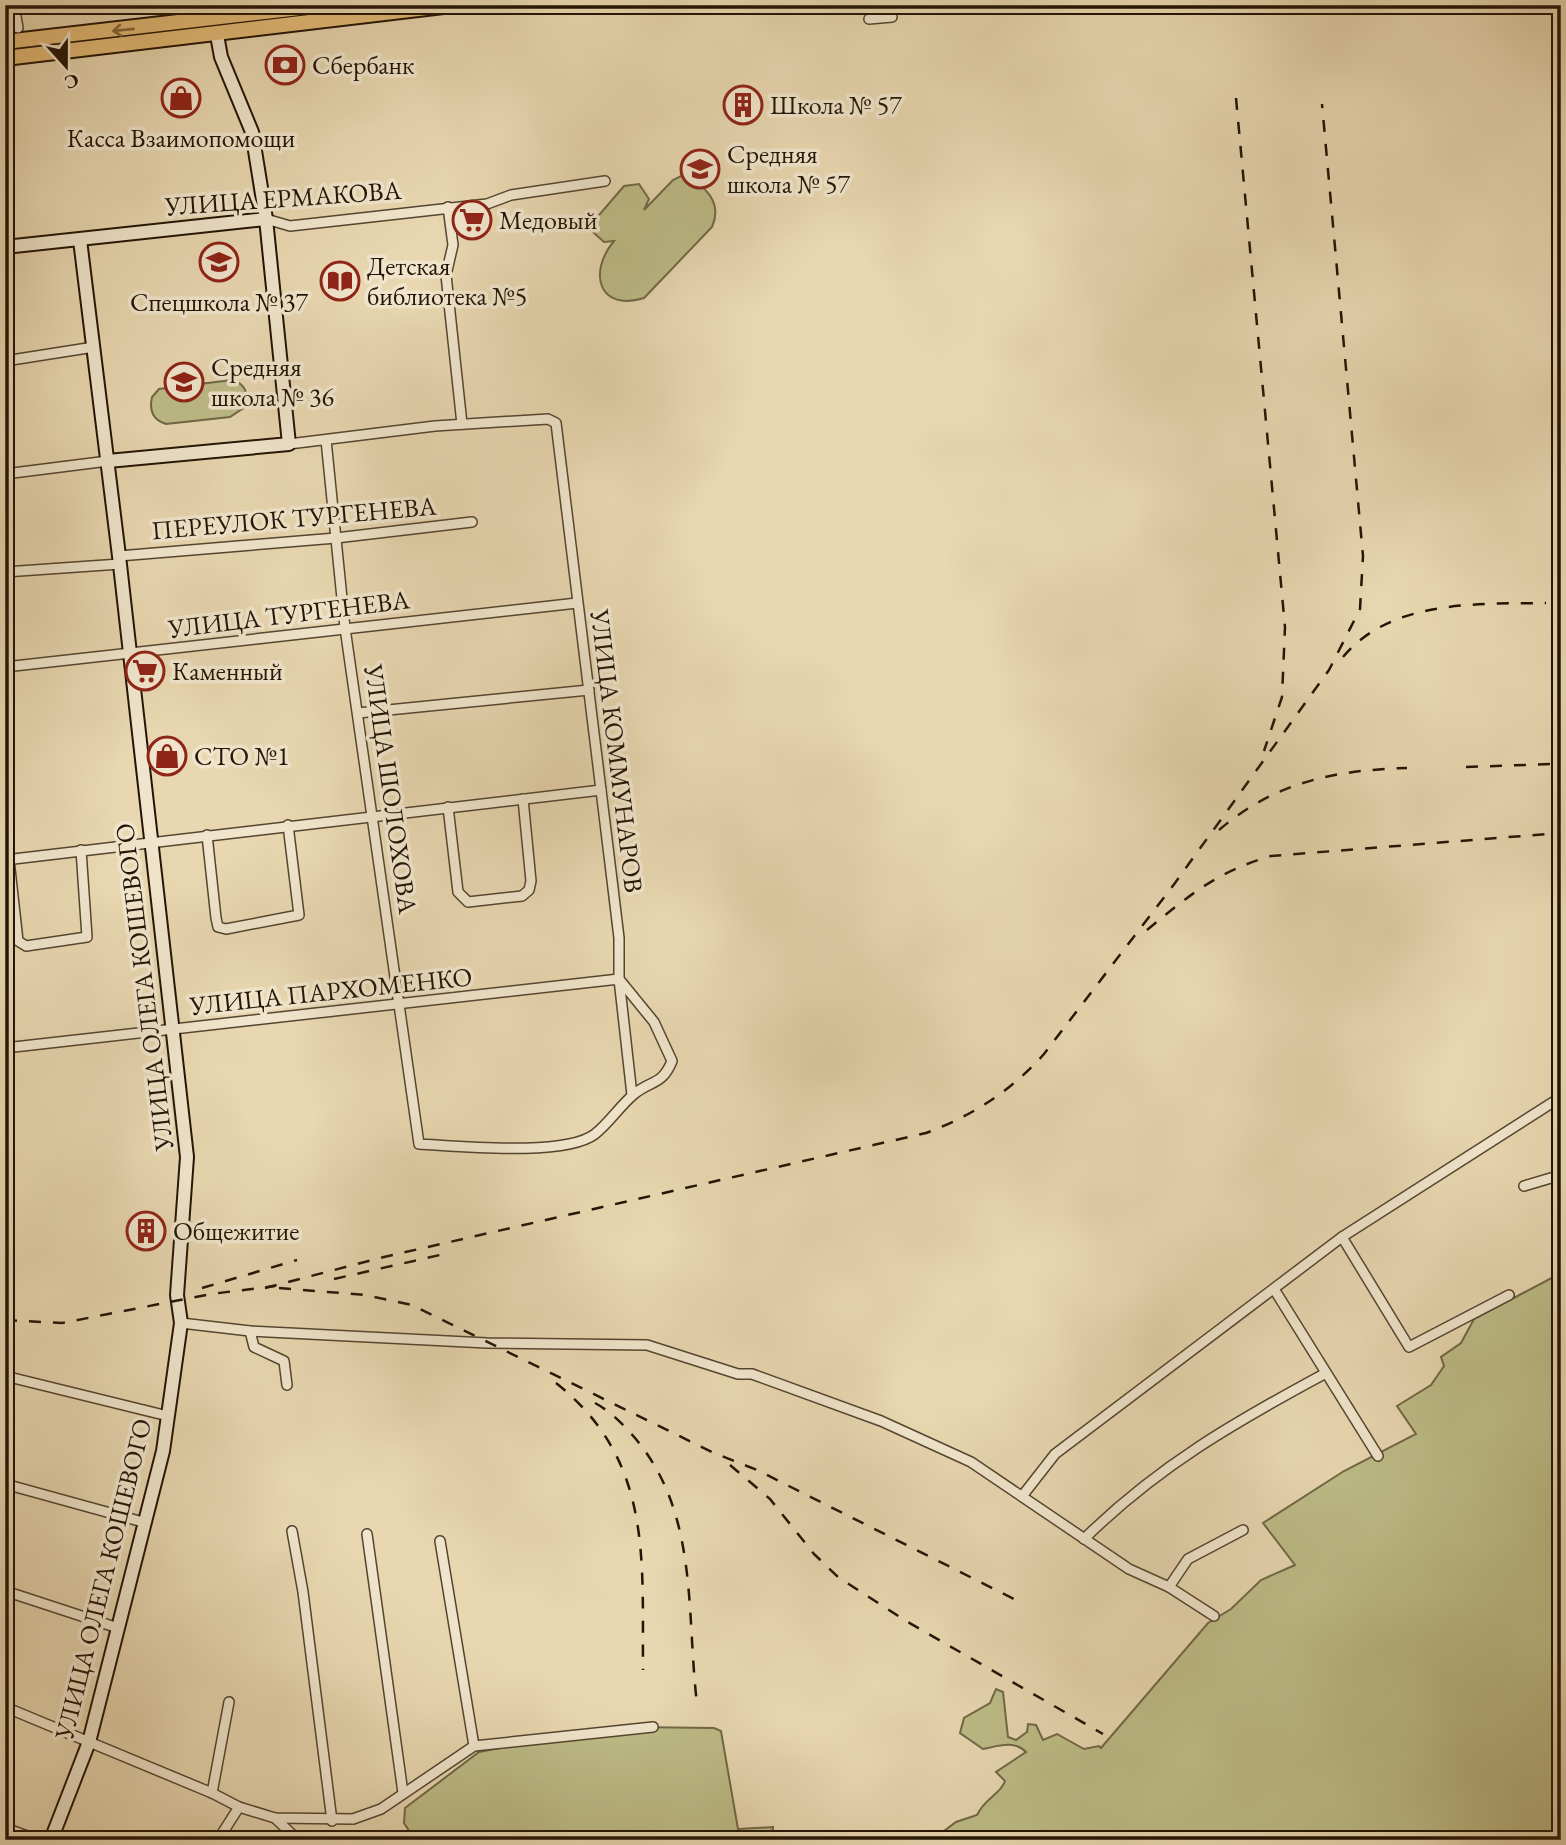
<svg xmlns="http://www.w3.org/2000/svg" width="1566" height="1845" font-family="'EB Garamond',serif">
<rect width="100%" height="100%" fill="#e8d7b0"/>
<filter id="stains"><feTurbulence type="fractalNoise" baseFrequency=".00286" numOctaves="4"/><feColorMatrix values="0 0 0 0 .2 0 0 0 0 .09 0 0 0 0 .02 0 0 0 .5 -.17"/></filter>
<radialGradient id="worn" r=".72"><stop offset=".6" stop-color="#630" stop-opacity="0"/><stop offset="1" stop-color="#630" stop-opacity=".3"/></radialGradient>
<g fill="#bdbc87" stroke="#706846" stroke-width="2">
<path d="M681,176C705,183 723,203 712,227L644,298C598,312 588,272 614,241L604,242L593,232V222L624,186L639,184L649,199L644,210L673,180Z"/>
<path d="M232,380C246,384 249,394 245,407L230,417L166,424C153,420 149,410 152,397L159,389Z"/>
<path d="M1561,1273V1840H932L956,1822L977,1815C985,1798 1001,1794 1005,1781L996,1772L1026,1752C1015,1740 998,1746 983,1749L960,1733L964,1718L990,1703L996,1689L1003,1692L1008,1737L1016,1740L1027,1732L1028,1724L1036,1725L1043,1740L1057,1734L1084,1749L1099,1746L1101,1748L1208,1623L1231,1609L1261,1580L1295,1565L1263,1523L1344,1471L1416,1434L1397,1406L1431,1385L1444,1366L1441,1357L1461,1343L1474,1319Z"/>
<polygon points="634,1727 714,1728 721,1731 738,1829 773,1827 773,1830 742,1840 415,1840 404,1823 405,1808 479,1752 581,1732"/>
</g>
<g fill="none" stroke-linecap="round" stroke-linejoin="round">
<defs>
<g id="street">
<polyline points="14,5 18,28"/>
<polyline points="869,19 892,17"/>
<polyline points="448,207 453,245 446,275 462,424"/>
<polyline points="266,219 290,226 487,204 511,195 605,181"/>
<polyline points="5,361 94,347"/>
<path d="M289,444L435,426L548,419L556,423L612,880L619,938V979L654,1022L672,1061C662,1086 650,1080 633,1095C620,1106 609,1123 595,1134C565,1157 459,1146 419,1144L345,628L326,440"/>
<polyline points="5,474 108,461"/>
<polyline points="119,556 336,538 472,522"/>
<polyline points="5,572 120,564"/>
<polyline points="5,667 577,603"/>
<polyline points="358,713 589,690"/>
<polyline points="448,807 458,892 468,902 522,896 529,890 531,881 523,799"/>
<polyline points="207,835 216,918 218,927 226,929 299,915 288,825"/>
<polyline points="5,860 601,790"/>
<polyline points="9,860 18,941 26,946 87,937 81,850"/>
<polyline points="5,1048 619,979 632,1095"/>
<polyline points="1524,1186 1561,1175"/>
<polyline points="1342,1237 1409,1347 1509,1295"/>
<polyline points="1274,1289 1378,1456"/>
<polyline points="181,1323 250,1331 487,1343 647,1345 738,1374 752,1374 881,1421 971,1462 1129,1569 1169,1587 1214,1616"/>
<polyline points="250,1331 254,1347 284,1361 287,1385"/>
<polyline points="5,1376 168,1416"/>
<polyline points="5,1484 143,1522"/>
<polyline points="1023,1495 1055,1454 1342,1237 1561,1097"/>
<polyline points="292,1531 303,1592 332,1821"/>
<polyline points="367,1534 403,1793"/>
<path d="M1084,1539C1158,1466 1235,1422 1326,1373"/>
<polyline points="440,1541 474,1746"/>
<polyline points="1169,1587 1188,1559 1243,1530"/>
<polyline points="5,1591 118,1628"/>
<polyline points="5,1707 212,1793 239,1807 275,1818 353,1819 381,1809 474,1746 653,1727"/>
<polyline points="212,1793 229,1702"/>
<polyline points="275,1818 298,1840"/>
<polyline points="5,1828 38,1840"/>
<polyline points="218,1840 239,1807"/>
</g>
<g id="secondary">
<polyline points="5,247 266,219"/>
<polyline points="108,461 289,444 266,219 252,132 221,57 217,35"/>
<polyline points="51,1840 89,1742 163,1451 181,1323 177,1295 187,1157 119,556 80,240"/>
</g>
<g id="primary">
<polyline points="5,42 326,5"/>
<polyline points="5,58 452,5"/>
</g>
</defs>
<use href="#street" stroke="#544530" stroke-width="12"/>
<use href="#secondary" stroke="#231405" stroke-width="16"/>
<use href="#primary" stroke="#231405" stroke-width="18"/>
<use href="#street" stroke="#f0e5cc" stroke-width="9"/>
<use href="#secondary" stroke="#f0e5cc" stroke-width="12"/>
<use href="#primary" stroke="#e4bc78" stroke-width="14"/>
<g stroke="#231405" stroke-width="2.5" stroke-dasharray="12 12" stroke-linecap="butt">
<polyline points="1236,98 1285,627 1282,697 1264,751"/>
<path d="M1343,657C1391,599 1479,604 1546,603"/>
<polyline points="1466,767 1553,764"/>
<path d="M1219,830C1275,782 1335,770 1407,768"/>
<path d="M1147,930C1188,896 1218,871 1271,856L1560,833"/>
<polyline points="334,1279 440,1255"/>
<polyline points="202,1288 297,1260"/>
<path d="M265,1288L384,1257L926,1133C972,1116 1011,1091 1044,1054L1175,883L1329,670L1360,609L1363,556L1322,104"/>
<polyline points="279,1288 365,1295 412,1305 714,1453 757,1470 1022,1603"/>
<polyline points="5,1320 62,1323 211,1294 275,1286"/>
<path d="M556,1383C653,1460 642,1558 643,1670"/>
<path d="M595,1403C610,1411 624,1425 635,1438C699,1514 686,1612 697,1704"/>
<polyline points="730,1465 770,1499 814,1554 838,1577 906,1621 1103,1734"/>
</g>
</g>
<defs><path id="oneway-shaft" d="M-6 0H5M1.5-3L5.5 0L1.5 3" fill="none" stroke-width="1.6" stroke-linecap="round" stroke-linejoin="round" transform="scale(1.75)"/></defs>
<use stroke="#84683e" href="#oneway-shaft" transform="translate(123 30) rotate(174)"/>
<defs>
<symbol id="bank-ring" viewBox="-11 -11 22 22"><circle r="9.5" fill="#f0e5cc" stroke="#8f2418" stroke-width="1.5"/><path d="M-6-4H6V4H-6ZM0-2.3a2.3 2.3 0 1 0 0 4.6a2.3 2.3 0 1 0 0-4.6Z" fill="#8f2418"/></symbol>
<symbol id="shop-ring" viewBox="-11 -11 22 22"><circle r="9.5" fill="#f0e5cc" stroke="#8f2418" stroke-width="1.5"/><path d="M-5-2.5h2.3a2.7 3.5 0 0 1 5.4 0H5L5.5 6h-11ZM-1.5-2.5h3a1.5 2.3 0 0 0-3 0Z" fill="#8f2418"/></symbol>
<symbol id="building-ring" viewBox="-11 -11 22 22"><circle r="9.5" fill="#f0e5cc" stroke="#8f2418" stroke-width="1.5"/><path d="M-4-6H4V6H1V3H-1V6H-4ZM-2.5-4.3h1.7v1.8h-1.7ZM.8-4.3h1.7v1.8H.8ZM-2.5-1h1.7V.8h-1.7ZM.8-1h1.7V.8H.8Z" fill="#8f2418"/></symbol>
<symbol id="school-ring" viewBox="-11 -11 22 22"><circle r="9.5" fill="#f0e5cc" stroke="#8f2418" stroke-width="1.5"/><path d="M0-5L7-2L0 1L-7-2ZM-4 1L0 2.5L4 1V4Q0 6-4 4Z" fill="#8f2418"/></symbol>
<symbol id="supermarket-ring" viewBox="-11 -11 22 22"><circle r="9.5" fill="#f0e5cc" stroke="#8f2418" stroke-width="1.5"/><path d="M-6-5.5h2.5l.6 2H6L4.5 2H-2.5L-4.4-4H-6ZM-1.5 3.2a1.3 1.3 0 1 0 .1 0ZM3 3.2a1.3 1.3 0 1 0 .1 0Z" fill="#8f2418"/></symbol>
<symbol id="library-ring" viewBox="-11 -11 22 22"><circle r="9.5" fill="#f0e5cc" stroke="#8f2418" stroke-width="1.5"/><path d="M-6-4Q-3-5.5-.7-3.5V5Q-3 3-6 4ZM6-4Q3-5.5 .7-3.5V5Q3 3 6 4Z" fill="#8f2418"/></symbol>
</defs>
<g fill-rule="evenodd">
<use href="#bank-ring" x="263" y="43" width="44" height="44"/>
<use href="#shop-ring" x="159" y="76" width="44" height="44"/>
<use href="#building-ring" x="721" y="83" width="44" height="44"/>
<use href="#school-ring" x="678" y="147" width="44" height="44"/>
<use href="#supermarket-ring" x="450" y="198" width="44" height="44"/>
<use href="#school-ring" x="197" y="240" width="44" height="44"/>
<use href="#library-ring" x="318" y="259" width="44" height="44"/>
<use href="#school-ring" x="162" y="360" width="44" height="44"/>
<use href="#supermarket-ring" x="123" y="649" width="44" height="44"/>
<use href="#shop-ring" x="145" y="734" width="44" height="44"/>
<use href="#building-ring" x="124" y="1209" width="44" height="44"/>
</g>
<g text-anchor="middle" stroke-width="7" stroke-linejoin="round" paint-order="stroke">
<g font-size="26" fill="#231405" stroke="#f0e5cc" text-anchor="start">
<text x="312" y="74">Сбербанк</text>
<text x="770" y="114">Школа № 57</text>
<text x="181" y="147" text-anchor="middle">Касса Взаимопомощи</text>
<text x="727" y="163">Средняя<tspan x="727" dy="30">школа № 57</tspan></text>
<text x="499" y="229">Медовый</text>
<text x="367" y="275">Детская<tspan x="367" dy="30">библиотека №5</tspan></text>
<text x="219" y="311" text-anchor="middle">Спецшкола № 37</text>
<text x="211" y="376">Средняя<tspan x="211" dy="30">школа № 36</tspan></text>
<text x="172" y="680">Каменный</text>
<text x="194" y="765">СТО №1</text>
<text x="173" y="1240">Общежитие</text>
</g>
<g font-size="26" fill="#231405" stroke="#f0e5cc">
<text transform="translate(283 198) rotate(-4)" y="9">УЛИЦА ЕРМАКОВА</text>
<text transform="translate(294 518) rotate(-5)" y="9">ПЕРЕУЛОК ТУРГЕНЕВА</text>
<text transform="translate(289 614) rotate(-7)" y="9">УЛИЦА ТУРГЕНЕВА</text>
<text transform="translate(617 751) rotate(83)" y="9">УЛИЦА КОММУНАРОВ</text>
<text transform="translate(391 789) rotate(82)" y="9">УЛИЦА ШОЛОХОВА</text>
<text transform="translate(144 987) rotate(-97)" y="9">УЛИЦА ОЛЕГА КОШЕВОГО</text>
<text transform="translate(331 991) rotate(-6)" y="9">УЛИЦА ПАРХОМЕНКО</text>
<text transform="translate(103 1579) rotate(-76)" y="9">УЛИЦА ОЛЕГА КОШЕВОГО</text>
</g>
</g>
<rect width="1566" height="1845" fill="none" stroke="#e8d7b0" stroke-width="28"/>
<rect x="7" y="7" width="1552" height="1831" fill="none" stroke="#231405" stroke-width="3.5"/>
<rect x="14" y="14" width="1538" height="1817" fill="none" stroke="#231405" stroke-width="2"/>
<g transform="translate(66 66) rotate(159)" stroke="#f0e5cc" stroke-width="5" paint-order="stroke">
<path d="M0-5L12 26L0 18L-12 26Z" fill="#231405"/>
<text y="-10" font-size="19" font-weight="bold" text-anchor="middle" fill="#231405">С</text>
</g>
<rect width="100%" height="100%" filter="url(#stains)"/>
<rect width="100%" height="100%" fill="url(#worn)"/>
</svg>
